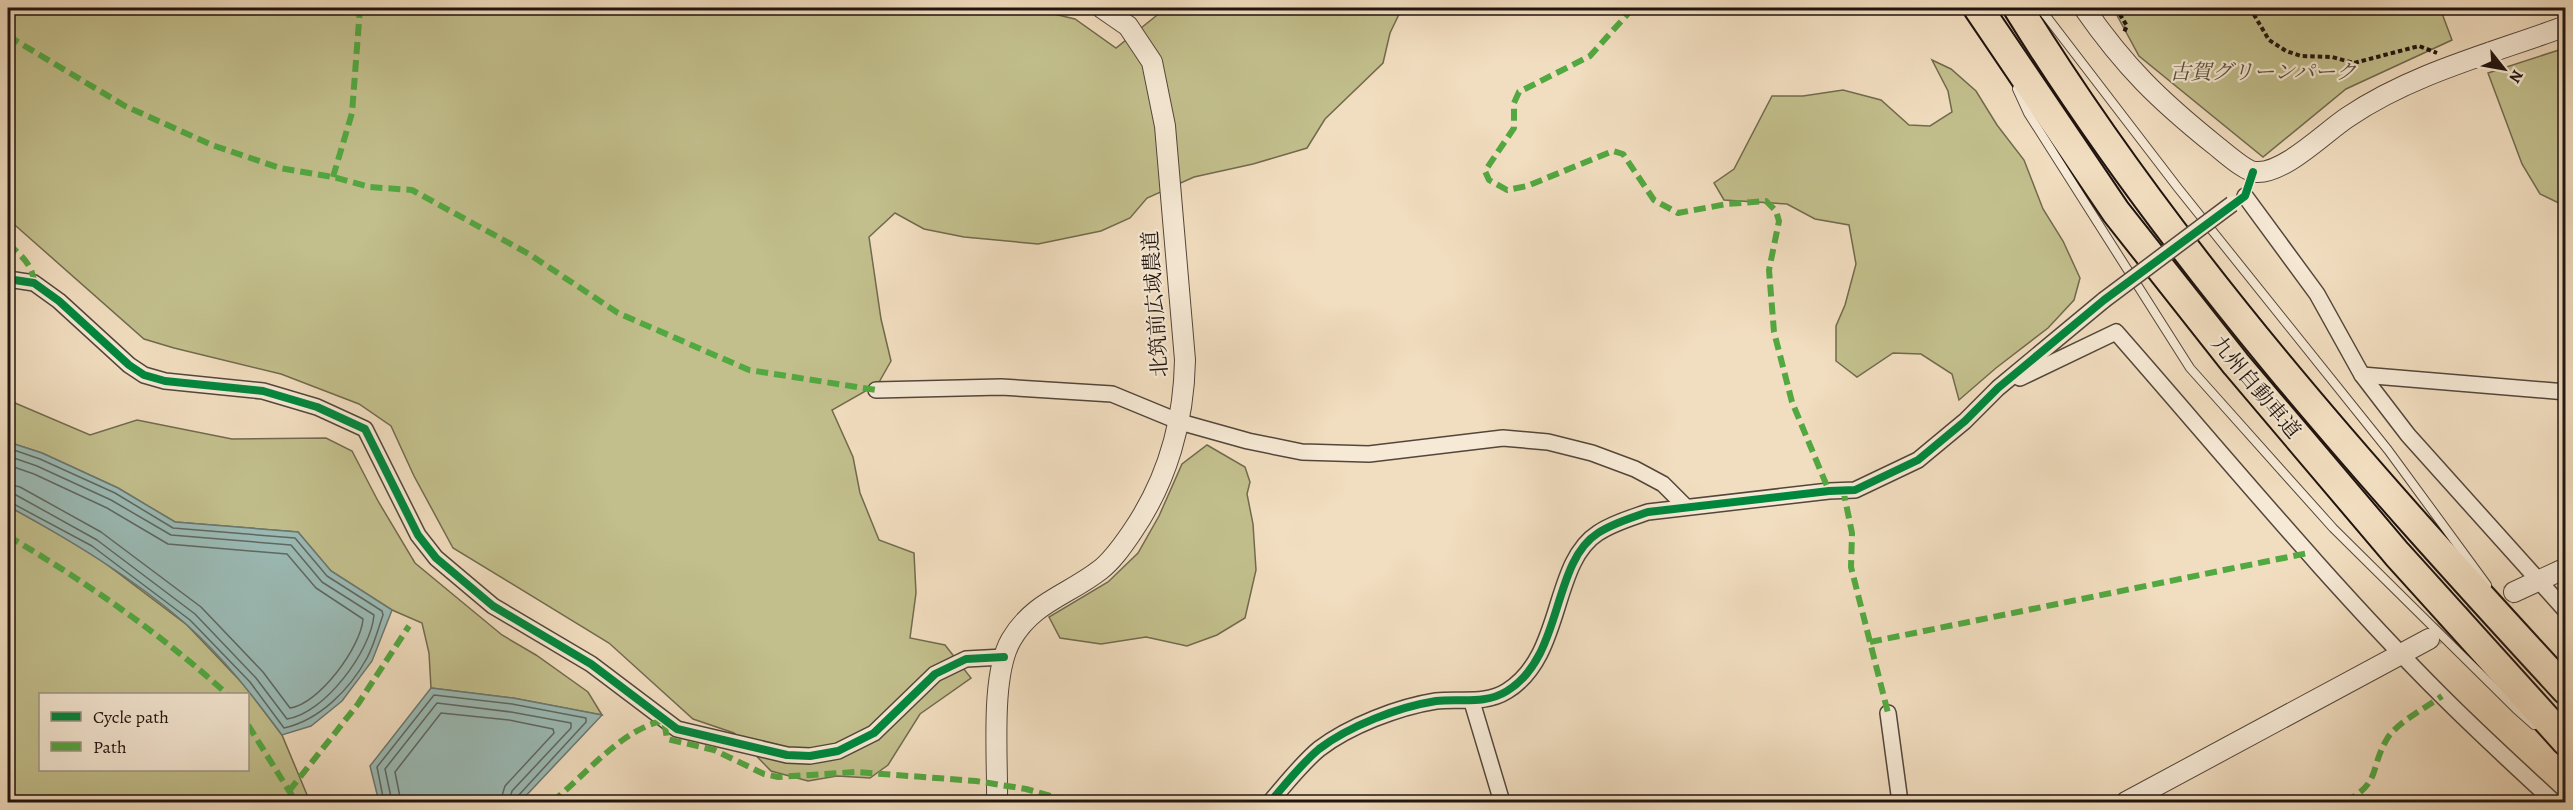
<svg xmlns="http://www.w3.org/2000/svg" width="2573" height="810" font-family="Alegreya,'Noto Serif JP',serif">
<rect width="100%" height="100%" fill="#f1ddbf"/>
<filter id="stains"><feTurbulence type="fractalNoise" baseFrequency=".00333" numOctaves="4"/><feColorMatrix values="0 0 0 0 .2 0 0 0 0 .09 0 0 0 0 .02 0 0 0 .5 -.17"/></filter>
<radialGradient id="worn" r=".72"><stop offset=".6" stop-color="#630" stop-opacity="0"/><stop offset="1" stop-color="#630" stop-opacity=".3"/></radialGradient>
<g fill="#c2bf8c" stroke="#716a4e" stroke-width="1.5" fill-rule="evenodd">
<polygon points="8,8 1035,8 1037,10 1075,19 1116,48 1166,8 1402,8 1390,33 1383,63 1325,119 1307,148 1253,164 1194,177 1147,198 1130,218 1101,231 1038,244 964,237 924,229 895,213 869,237 881,319 891,361 878,384 832,410 853,457 860,493 879,540 914,553 916,593 910,638 945,645 971,678 920,714 888,765 870,778 837,776 808,781 771,771 734,733 693,719 609,643 453,548 414,476 391,426 359,404 281,374 174,348 144,339 8,219"/>
<polygon points="2113,8 2440,8 2452,40 2346,89 2263,157 2139,56"/>
<polygon points="2565,48 2566,48 2565,206 2540,194 2522,164 2488,73"/>
<polygon points="1932,60 1951,69 1976,91 1997,125 2024,160 2043,209 2063,241 2080,278 2074,300 2048,328 1996,368 1959,400 1952,374 1921,354 1893,353 1857,377 1836,361 1836,326 1845,305 1856,264 1849,225 1815,219 1787,204 1724,200 1714,183 1734,169 1772,96 1803,96 1843,90 1881,100 1909,125 1930,126 1952,112 1948,91"/>
<polygon points="8,400 90,435 137,420 232,439 326,438 352,451 378,501 415,563 502,635 536,655 588,692 602,715 513,698 431,688 429,653 422,623 392,610 331,571 298,532 175,522 118,488 42,453 8,442"/>
<polygon points="1207,445 1245,467 1250,482 1247,494 1253,524 1256,570 1245,618 1217,635 1187,646 1146,637 1101,644 1060,638 1049,617 1108,582 1138,553 1159,516 1182,464"/>
<path d="M8,506L89,551L187,625L245,686L282,735L310,802H8ZM40,694H248V770H40Z"/>
</g>
<g fill="#9bbbb6" stroke="#6a7873" stroke-width="1.5">
<path d="M8,442L42,453L118,488L175,522L298,532L331,571L392,610L372,661L342,701L311,726L282,735C253,696 223,657 186,624C132,577 70,540 8,506Z"/>
<polygon points="431,688 513,698 602,715 520,802 379,802 370,766"/>
</g>
<g fill="none" stroke-linecap="round" stroke-linejoin="round">
<g stroke="#5e6862" stroke-width="1.5">
<path d="M8,448L40,459L115,493L173,528L295,538L327,576L382,611L383,615C378,629 374,645 367,658C350,689 320,720 284,728L250,682L190,620L92,546L8,501"/>
<path d="M8,456L37,466L111,500L171,535L291,545L322,582L374,615C371,651 324,714 287,719L256,678L195,614L97,540L16,495L8,493"/>
<path d="M8,465L34,474L107,508L168,544L287,554L316,588L363,619C361,647 319,704 290,708L263,672L201,607L101,532L20,487L8,484"/>
<polyline points="384,802 377,767 434,695 512,704 586,718 586,722 518,796 516,802"/>
<polyline points="392,802 385,769 437,703 511,712 571,723 571,728 512,791 509,802"/>
<polyline points="401,802 395,772 441,713 509,720 553,729 554,733 505,786 500,802"/>
</g>
<polyline stroke="#c7b59c" stroke-width="20" stroke-dasharray="20 10" stroke-linecap="butt" points="2429,639 2514,592"/>
<defs>
<g id="service">
<polyline points="2040,8 2178,188 2388,450 2487,585"/>
<polyline points="2017,89 2028,113 2190,368 2333,528 2516,709 2534,725"/>
</g>
<g id="minor">
<polyline points="2245,196 2317,294 2362,375 2408,435 2566,611"/>
<polyline points="8,279 34,283 59,301 129,365 144,375 165,381 263,391 317,407 365,429 418,535 436,558 493,606 591,664 677,729 787,755 810,756 838,751 874,733 935,674 966,659 1004,657"/>
<polyline points="2362,375 2566,392"/>
<path d="M2020,378L2116,332C2223,454 2327,581 2442,696C2478,732 2516,767 2554,802"/>
<polyline points="876,390 1001,387 1112,394 1180,422 1248,441 1302,452 1369,454 1503,438 1548,442 1592,453 1635,469 1663,484 1686,507"/>
<polyline points="1472,702 1502,802"/>
<polyline points="1888,713 1900,802"/>
<path d="M1270,802C1285,785 1301,764 1319,749C1349,726 1398,707 1436,701C1459,698 1485,705 1507,691C1564,656 1551,563 1598,533C1613,523 1631,518 1648,512L1829,491L1855,490L1918,460L1965,421L1998,388L2104,300"/>
</g>
<g id="tertiary">
<path d="M2084,8C2125,67 2159,100 2215,145C2224,152 2246,172 2256,172C2284,174 2325,132 2348,117C2413,73 2493,53 2566,26"/>
<polyline points="2514,592 2566,568"/>
<path d="M997,802C998,759 990,677 1011,640C1033,602 1068,595 1100,570C1113,560 1123,545 1132,532C1167,481 1184,421 1185,360L1165,126L1152,62L1128,26L1102,8"/>
<polyline points="2126,802 2429,639"/>
</g>
<g id="motorway">
<polyline points="1978,8 2116,212 2236,364 2397,554 2566,741"/>
<path d="M2018,8C2172,257 2368,475 2566,690"/>
</g>
</defs>
<use href="#service" stroke="#54463b" stroke-width="10"/>
<use href="#minor" stroke="#54463b" stroke-width="18"/>
<use href="#tertiary" stroke="#54463b" stroke-width="22"/>
<use href="#motorway" stroke="#20140f" stroke-width="32"/>
<g stroke="#20140f" stroke-width="4" stroke-dasharray="4.5 3" stroke-linecap="butt">
<polyline points="2116,8 2127,26 2124,32"/>
<polyline points="2250,8 2269,40 2286,51 2301,56 2332,57 2354,63 2419,46 2437,53"/>
</g>
<use href="#service" stroke="#f6e9d5" stroke-width="8"/>
<use href="#minor" stroke="#f6e9d5" stroke-width="15"/>
<use href="#tertiary" stroke="#f6e9d5" stroke-width="20"/>
<use href="#motorway" stroke="#f1ddbf" stroke-width="28"/>
<defs>
<polyline id="minor-bridge" points="2104,300 2232,204"/>
</defs>
<use href="#minor-bridge" stroke="#54463b" stroke-width="18" stroke-linecap="butt"/>
<use href="#minor-bridge" stroke="#f6e9d5" stroke-width="15"/>
<g stroke="#52a841" stroke-width="6" stroke-dasharray="12 6" stroke-linecap="butt">
<polyline points="1633,8 1590,56 1519,92 1514,103 1514,128 1485,171 1489,180 1507,190 1527,186 1613,151 1623,154 1654,200 1678,213 1727,204 1766,201 1776,211 1779,221 1769,270 1774,332 1792,402 1829,491"/>
<polyline points="8,36 125,106 212,145 280,168 333,177 370,187 412,190 529,254 618,313 749,370 876,390"/>
<polyline points="333,177 352,113 360,8"/>
<path d="M8,244C21,255 33,265 34,283"/>
<polyline points="1843,489 1852,533 1851,567 1888,713"/>
<path d="M8,536C86,582 160,633 227,694"/>
<polyline points="1870,642 2308,553"/>
<polyline points="248,725 296,802"/>
<polyline points="289,791 358,704 409,626"/>
<path d="M552,802C588,773 618,732 664,720L667,739L714,750L764,774L778,777L856,772L976,781L1026,789L1072,802"/>
<path d="M2345,802C2382,782 2369,769 2387,739C2396,723 2427,707 2442,696"/>
</g>
<defs>
<g id="cycleway">
<polyline points="8,279 34,283 59,301 129,365 144,375 165,381 263,391 317,407 365,429 418,535 436,558 493,606 591,664 677,729 787,755 810,756 838,751 874,733 935,674 966,659 1004,657"/>
<path d="M1270,802C1285,785 1301,764 1319,749C1349,726 1398,707 1436,701C1459,698 1485,705 1507,691C1564,656 1551,563 1598,533C1613,523 1631,518 1648,512L1829,491L1855,490L1918,460L1965,421L1998,388L2104,300L2245,196L2253,172"/>
</g>
</defs>
<use href="#cycleway" stroke="#f6e9d5" stroke-width="11"/>
<use href="#cycleway" stroke="#00873e" stroke-width="8"/>
</g>
<g text-anchor="middle" stroke-width="4.5" stroke-linejoin="round" paint-order="stroke">
<g font-size="21" font-style="italic" fill="#59503b" stroke="#f6e9d5">
<text x="2263" y="79">古賀グリーンパーク</text>
</g>
<g font-size="21" fill="#20140f" stroke="#f6e9d5">
<text transform="translate(1155 304) rotate(-94)" y="7">北筑前広域農道</text>
<text transform="translate(2256 387) rotate(50)" y="7">九州自動車道</text>
</g>
</g>
<rect width="2573" height="810" fill="none" stroke="#f1ddbf" stroke-width="30"/>
<rect x="9" y="9" width="2555" height="792" fill="none" stroke="#20140f" stroke-width="3"/>
<rect x="15" y="15" width="2543" height="780" fill="none" stroke="#20140f" stroke-width="1.5"/>
<rect x="39" y="693" width="210" height="78" fill="#f6e9d5" stroke="#a09486" stroke-width="1.5"/>
<rect x="51" y="712" width="30" height="9" fill="#00873e" stroke="#a09486" stroke-width="1.5"/>
<text x="93" y="723" font-size="18" fill="#20140f">Cycle path</text>
<rect x="51" y="742" width="30" height="9" fill="#52a841" stroke="#a09486" stroke-width="1.5"/>
<text x="93" y="753" font-size="18" fill="#20140f">Path</text>
<g transform="translate(2504 69) rotate(121)" stroke="#f6e9d5" stroke-width="4.5" paint-order="stroke">
<path d="M0-4.5L10 22L0 15L-10 22Z" fill="#20140f"/>
<text y="-9" font-size="16" font-weight="bold" text-anchor="middle" fill="#20140f">N</text>
</g>
<rect width="100%" height="100%" filter="url(#stains)"/>
<rect width="100%" height="100%" fill="url(#worn)"/>
</svg>
